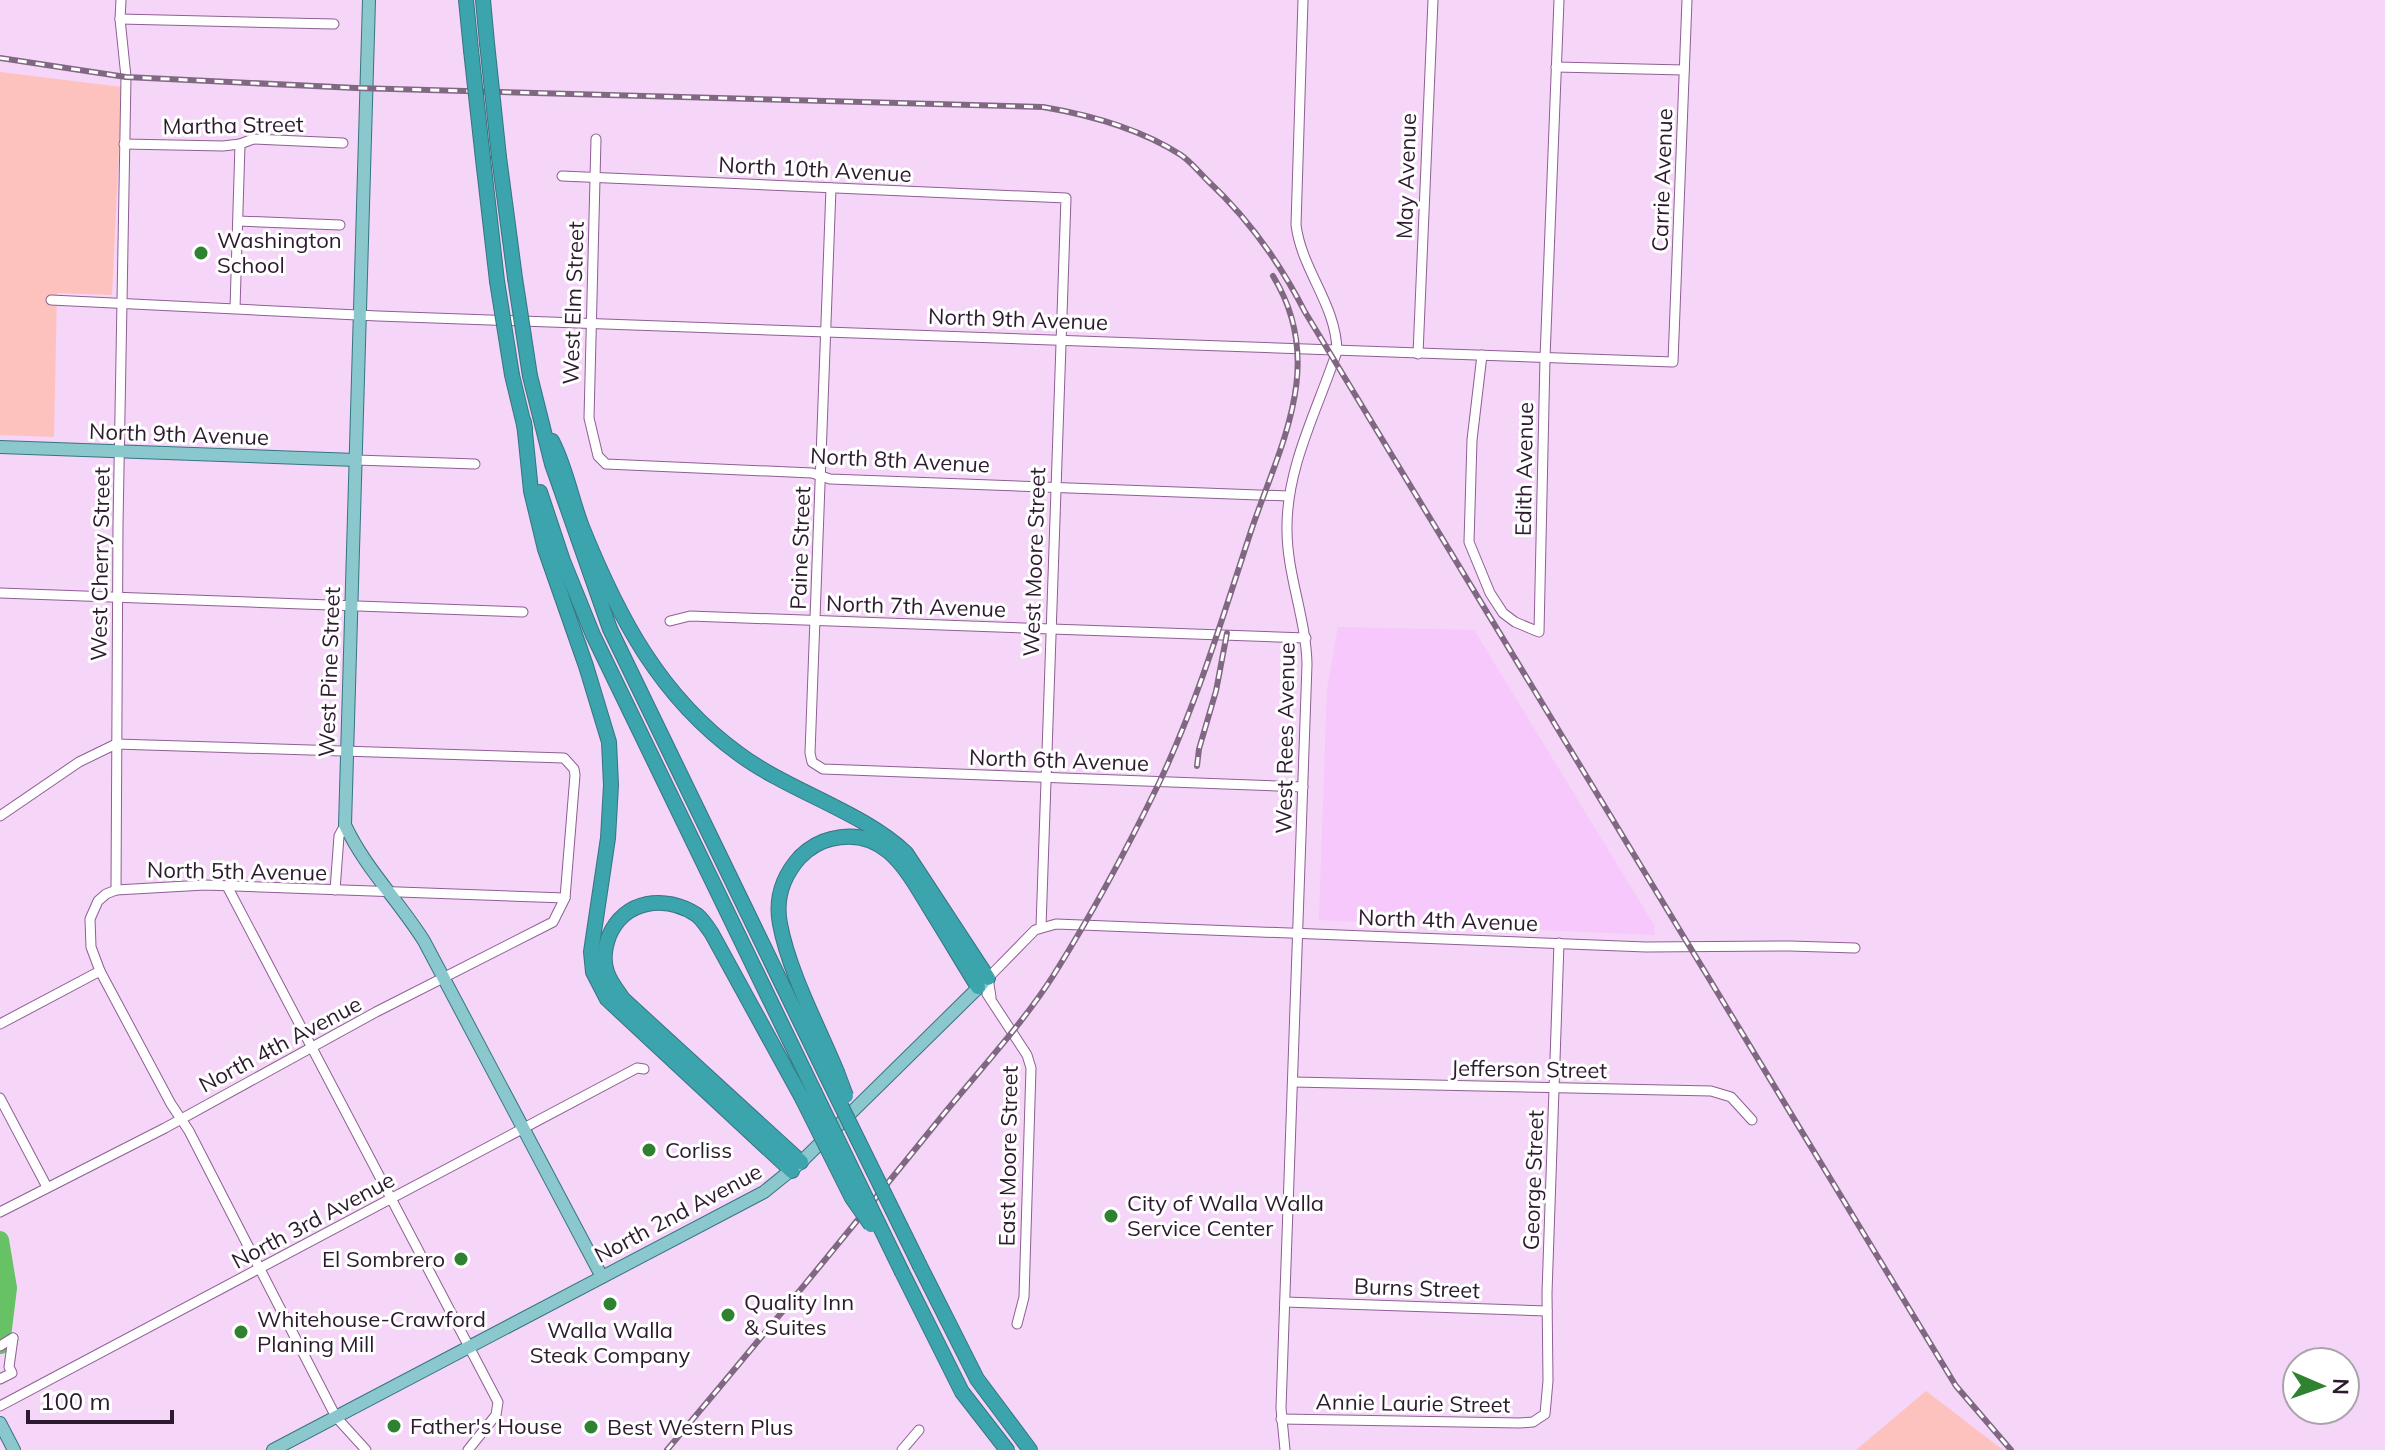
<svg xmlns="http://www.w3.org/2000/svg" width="2385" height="1450" font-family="Mulish,sans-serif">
<rect width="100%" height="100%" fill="#f5d5f8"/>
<polygon fill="#f6c8fb" points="1338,627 1474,630 1654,925 1655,935 1319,920 1327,689"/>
<g fill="#fdc2be">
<polygon points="0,72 122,87 112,295 57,293 54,437 0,435"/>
<polygon points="1926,1391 2003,1450 1856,1450"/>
</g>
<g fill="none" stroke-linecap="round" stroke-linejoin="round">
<polyline stroke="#67c165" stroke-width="18" points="0,1240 8,1288 1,1345"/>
<defs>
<g id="minor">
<polyline points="120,19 334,24"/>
<polyline points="1556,67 1684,70"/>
<polyline points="596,139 589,418 598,456 606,464 812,473 830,479 1288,496"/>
<polyline points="124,144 223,146 240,144 253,139 343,143"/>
<polyline points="562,176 1066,198 1041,927"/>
<polyline points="831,188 810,753 812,762 823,769 1303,787"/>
<polyline points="238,221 340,225"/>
<polyline points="51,300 378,316 1673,362 1687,0"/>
<polyline points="235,308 240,144"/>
<polyline points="1418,354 1433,0"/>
<polyline points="1482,355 1472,440 1469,542 1490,593 1503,613 1515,622 1539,632 1545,358 1559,0"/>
<polyline points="356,460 475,464"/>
<polyline points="0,593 523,612"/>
<polyline points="670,621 690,616 1306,638"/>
<polyline points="0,816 79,762 116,744 564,758 574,769 575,775 565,898 553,922 376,1012 165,1128 0,1212"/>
<polyline points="227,886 498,1402 496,1415 468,1450"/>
<polyline points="116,890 118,525 126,77 120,19 121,0"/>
<polyline points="335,890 339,836 345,825"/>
<polyline points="987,994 1027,1055 1031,1068 1024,1297 1017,1324"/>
<polyline points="991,997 988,978 1035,930 1056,924 1646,947 1790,946 1855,948"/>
<polyline points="0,1024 100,971"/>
<polyline points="1293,1082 1711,1091 1731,1097 1752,1120"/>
<polyline points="0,1098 47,1187"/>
<polyline points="1285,1302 1547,1311"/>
<polyline points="0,1346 13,1338"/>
<polyline points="0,1379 12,1373 9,1367 13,1338"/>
<polyline points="0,1406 637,1068 644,1069"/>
<polyline points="1281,1419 1520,1423 1533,1422 1545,1414 1548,1381 1547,1293 1559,943"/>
<polyline points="366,1450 336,1417 189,1131 171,1104 100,971 91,947 90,919 98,901 106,894 116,890 205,885 565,898"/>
<polyline points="902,1450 919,1430"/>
<path d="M1285,1450L1281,1408L1307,664C1306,618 1287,575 1287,530C1286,467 1318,409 1337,351C1336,304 1302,271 1296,225L1303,0"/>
</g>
<g id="major">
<path d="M369,0L345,825C365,868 399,901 424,941L602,1277"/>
<polyline points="0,447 356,460"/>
<polyline points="0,1423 14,1450"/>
<polyline points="273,1450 764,1192 801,1162 983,983"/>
</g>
<g id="highway">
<polyline points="466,0 471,50"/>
<polyline points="483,0 487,43"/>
<polyline points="499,157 515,278"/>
<polyline points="483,159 497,281"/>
<polyline points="512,375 525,429"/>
<polyline points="530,376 552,464 610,629 827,1077"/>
<polyline points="524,422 531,491 545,549 586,666 609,742 611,785 608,838 591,952 593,972 607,999 792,1171"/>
<path d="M552,441C566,468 571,498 582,527C618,616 659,696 739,754C789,791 863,812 906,853L988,978"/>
<polyline points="540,492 563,561 593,635 814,1091"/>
<path d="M837,1072C818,1026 789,972 780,924C775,898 783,876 800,857C809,848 818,842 831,839C887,825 909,875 934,915C949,939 963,963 978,987"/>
<path d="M801,1162L623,999C618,991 610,982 607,972C603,961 605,947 609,936C624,900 665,894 697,915C703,920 708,928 712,934L802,1098"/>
<polyline points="920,1266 977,1379 1030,1450"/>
<polyline points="902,1272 962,1392 1007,1450"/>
</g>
</defs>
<use href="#minor" stroke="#8e5f93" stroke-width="11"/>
<use href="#major" stroke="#377481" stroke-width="14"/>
<use href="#highway" stroke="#377481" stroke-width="16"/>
<use href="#minor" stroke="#fff" stroke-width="9"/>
<use href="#major" stroke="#8ac8ce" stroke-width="12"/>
<use href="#highway" stroke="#3ca4ad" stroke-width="14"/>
<defs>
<g id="rail">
<path d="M0,58L126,77L356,88L1043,107C1090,115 1139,128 1181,155C1190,161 1199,172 1207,180C1248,218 1280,263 1305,312L1956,1386L2011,1450"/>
<polyline points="1197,766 1199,749 1216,691 1227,633"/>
<path d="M667,1450C757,1343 846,1235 934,1126C973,1077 1019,1029 1053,976C1092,914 1127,849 1159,783C1197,703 1223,616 1251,531C1280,445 1327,364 1273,276"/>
</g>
</defs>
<use href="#rail" stroke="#806883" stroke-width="6"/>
<use href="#rail" stroke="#fff" stroke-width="3" stroke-dasharray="9" stroke-linecap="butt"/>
<defs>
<g id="highway-bridge">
<polyline points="487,43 499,157"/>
<polyline points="471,50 483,159"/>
<polyline points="515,278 530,376"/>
<polyline points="497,281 512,375"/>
<polyline points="837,1072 846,1096"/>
<polyline points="827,1077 920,1266"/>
<polyline points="814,1091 902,1272"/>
<polyline points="802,1098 852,1198 871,1225"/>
</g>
</defs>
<use href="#highway-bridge" stroke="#377481" stroke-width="16" stroke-linecap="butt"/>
<use href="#highway-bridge" stroke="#3ca4ad" stroke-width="14"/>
</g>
<g fill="#2f822f" stroke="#fff" stroke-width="3">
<circle cx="201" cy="253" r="8"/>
<circle cx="649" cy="1150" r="8"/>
<circle cx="1111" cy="1216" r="8"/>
<circle cx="461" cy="1259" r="8"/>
<circle cx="610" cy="1304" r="8"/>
<circle cx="728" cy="1315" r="8"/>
<circle cx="241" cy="1332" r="8"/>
<circle cx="394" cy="1426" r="8"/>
<circle cx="591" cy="1427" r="8"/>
</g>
<g text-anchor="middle" stroke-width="6" stroke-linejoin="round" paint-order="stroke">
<g font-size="22" fill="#2d1a2f" stroke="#fff">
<text transform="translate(233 125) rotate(-1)" y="8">Martha Street</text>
<text transform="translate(815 169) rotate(3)" y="8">North 10th Avenue</text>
<text transform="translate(1406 176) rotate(-88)" y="8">May Avenue</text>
<text transform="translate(1662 180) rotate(-88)" y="8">Carrie Avenue</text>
<text transform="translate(573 303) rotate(-88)" y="8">West Elm Street</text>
<text transform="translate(1018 319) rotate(2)" y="8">North 9th Avenue</text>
<text transform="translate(179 434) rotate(2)" y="8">North 9th Avenue</text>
<text transform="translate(900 460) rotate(3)" y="8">North 8th Avenue</text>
<text transform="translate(1524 469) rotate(-89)" y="8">Edith Avenue</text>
<text transform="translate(800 548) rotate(-88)" y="8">Paine Street</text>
<text transform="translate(1034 562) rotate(-88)" y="8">West Moore Street</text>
<text transform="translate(100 564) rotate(-89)" y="8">West Cherry Street</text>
<text transform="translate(916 606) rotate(2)" y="8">North 7th Avenue</text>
<text transform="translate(329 672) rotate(-88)" y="8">West Pine Street</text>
<text transform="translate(1285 738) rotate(-89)" y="8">West Rees Avenue</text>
<text transform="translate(1059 760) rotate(2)" y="8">North 6th Avenue</text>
<text transform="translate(237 871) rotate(1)" y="8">North 5th Avenue</text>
<text transform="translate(1448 920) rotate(2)" y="8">North 4th Avenue</text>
<text transform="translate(280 1044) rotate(-28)" y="8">North 4th Avenue</text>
<text transform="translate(1529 1069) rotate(1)" y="8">Jefferson Street</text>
<text transform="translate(1008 1156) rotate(-89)" y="8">East Moore Street</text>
<text transform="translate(1533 1180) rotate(-88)" y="8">George Street</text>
<text transform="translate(678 1213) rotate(-28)" y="8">North 2nd Avenue</text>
<text transform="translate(313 1220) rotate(-28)" y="8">North 3rd Avenue</text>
<text transform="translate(1417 1288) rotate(2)" y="8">Burns Street</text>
<text transform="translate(1413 1403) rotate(1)" y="8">Annie Laurie Street</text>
</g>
<g font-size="22" fill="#2d1a2f" stroke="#fff" text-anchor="start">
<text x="217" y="248">Washington<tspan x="217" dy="25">School</tspan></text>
<text x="665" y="1158">Corliss</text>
<text x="1127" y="1211">City of Walla Walla<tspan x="1127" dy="25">Service Center</tspan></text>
<text x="445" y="1267" text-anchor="end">El Sombrero</text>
<text x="744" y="1310">Quality Inn<tspan x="744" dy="25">&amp; Suites</tspan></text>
<text x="257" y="1327">Whitehouse-Crawford<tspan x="257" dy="25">Planing Mill</tspan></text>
<text x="610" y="1338" text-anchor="middle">Walla Walla<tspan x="610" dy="25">Steak Company</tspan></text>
<text x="410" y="1434">Father's House</text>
<text x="607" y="1435">Best Western Plus</text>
</g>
</g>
<g transform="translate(2321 1386) rotate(92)"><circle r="38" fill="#ffffff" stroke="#aba3ac" stroke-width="2"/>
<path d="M0-6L14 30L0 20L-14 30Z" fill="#2f822f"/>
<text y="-12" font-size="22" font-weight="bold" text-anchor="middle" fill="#2d1a2f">N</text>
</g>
<path d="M28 1410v12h144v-12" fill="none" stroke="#2d1a2f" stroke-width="4"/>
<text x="40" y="1410" font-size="24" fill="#2d1a2f" stroke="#ffffff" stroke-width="6" paint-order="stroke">100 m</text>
</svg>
